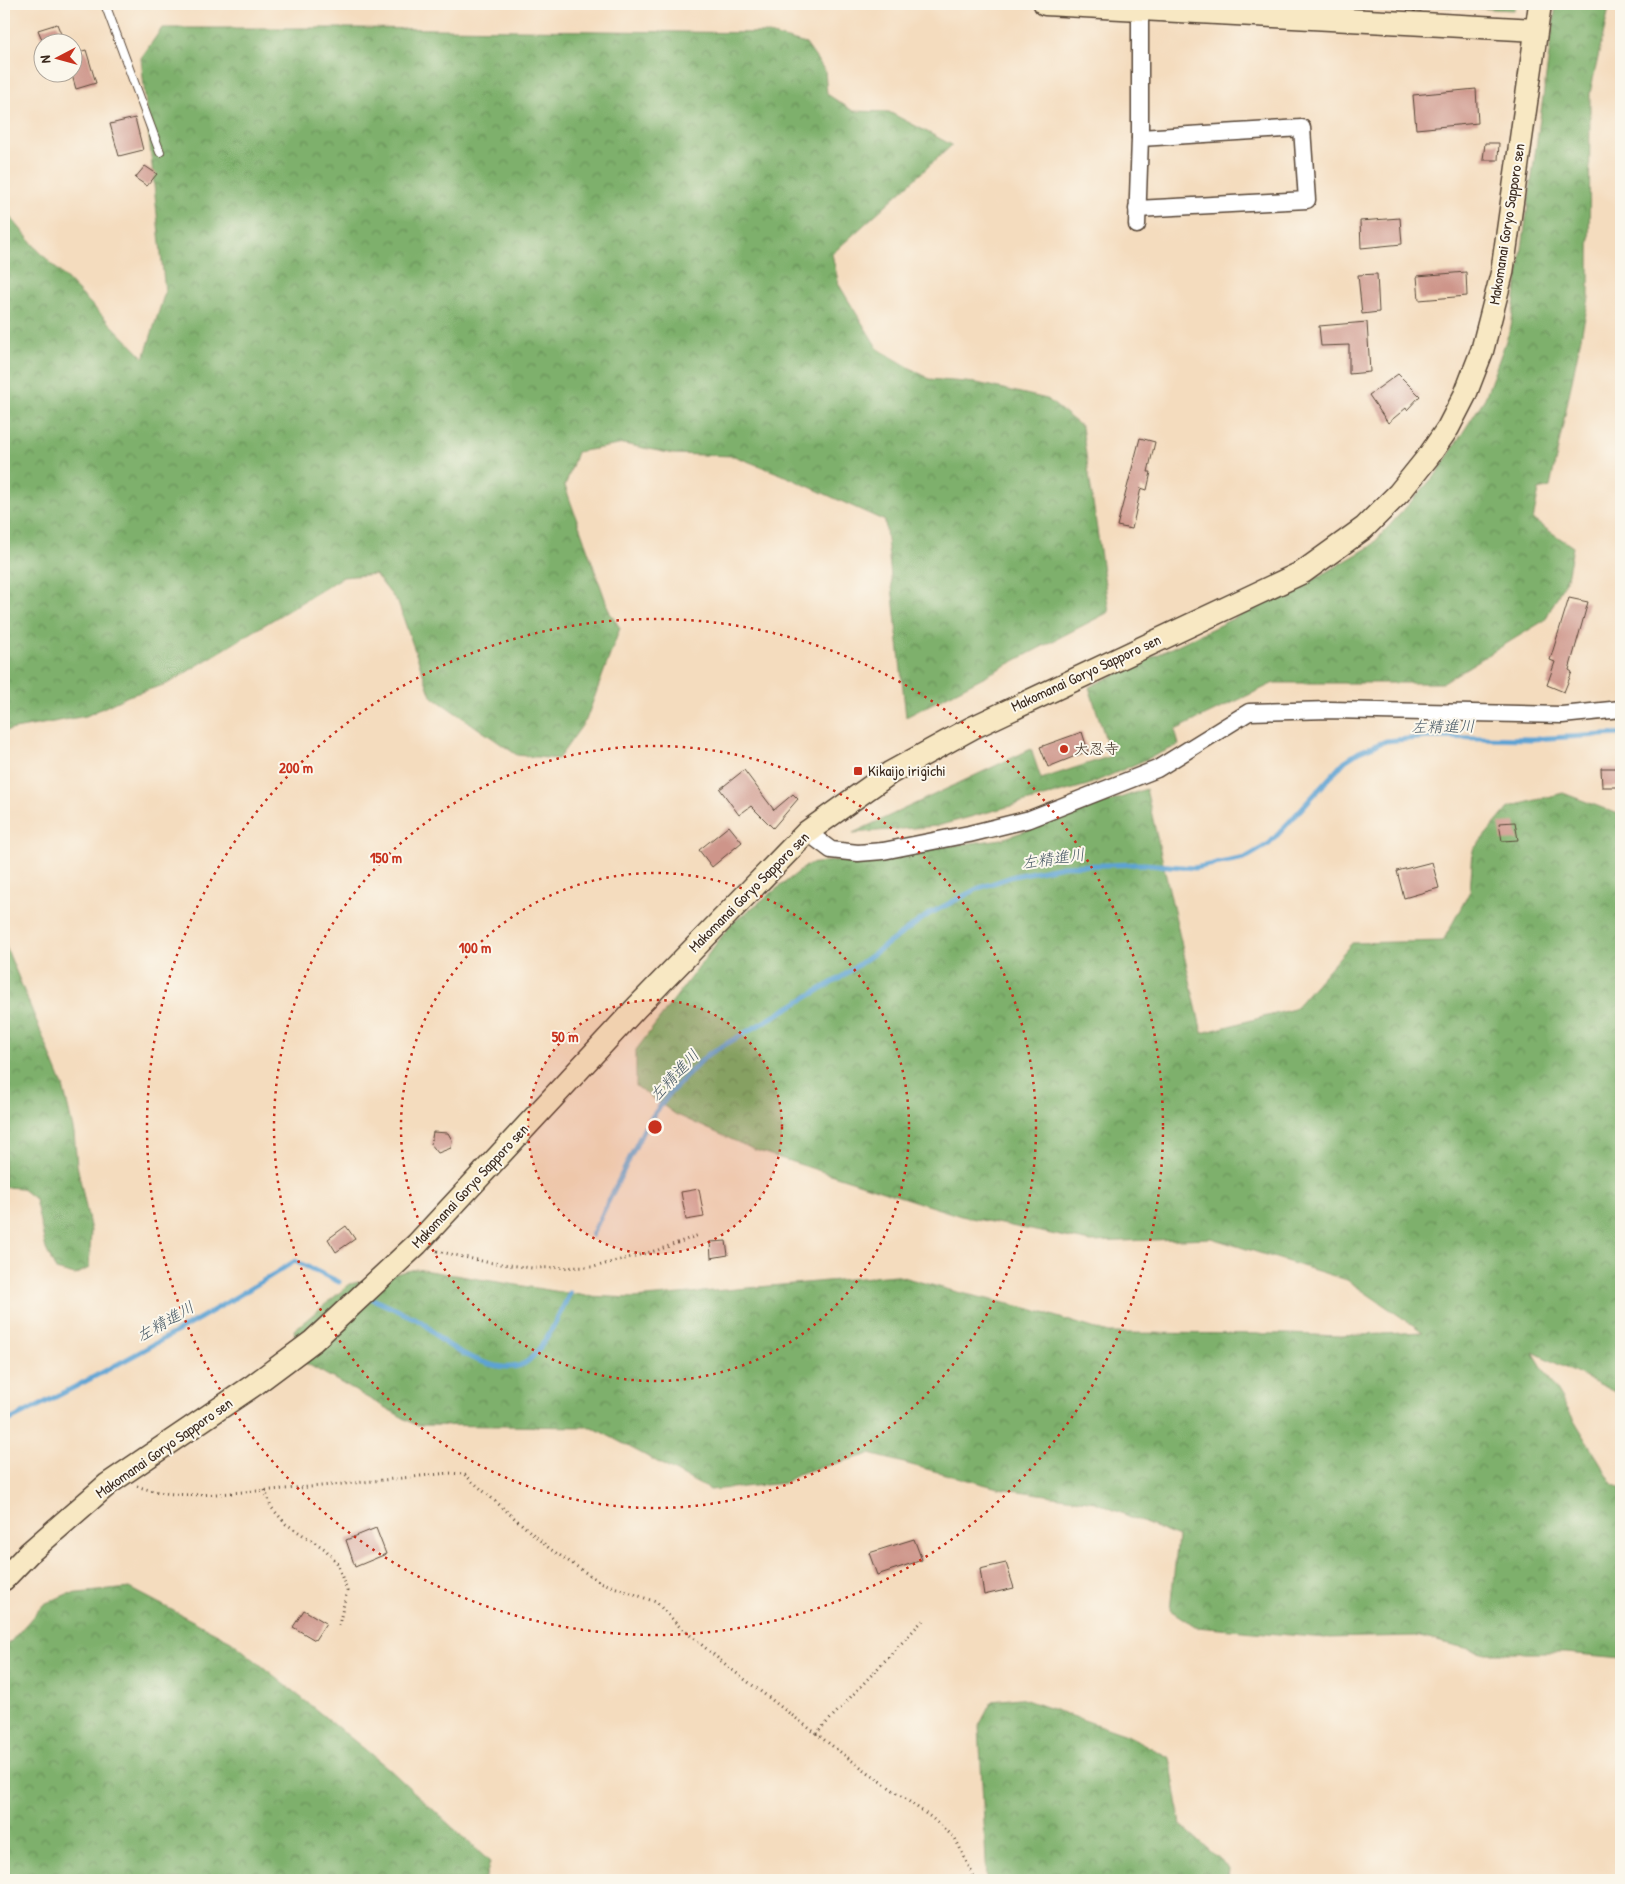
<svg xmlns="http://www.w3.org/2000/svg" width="1625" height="1884" font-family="'Patrick Hand','Klee One',sans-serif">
<defs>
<pattern id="forest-crowns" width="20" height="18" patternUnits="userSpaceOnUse" patternTransform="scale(1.25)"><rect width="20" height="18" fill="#7eb06c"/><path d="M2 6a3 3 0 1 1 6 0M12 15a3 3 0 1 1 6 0" fill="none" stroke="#688f58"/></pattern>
</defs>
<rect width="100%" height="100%" fill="#fbf7ec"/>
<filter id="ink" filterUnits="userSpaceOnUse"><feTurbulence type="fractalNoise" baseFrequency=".02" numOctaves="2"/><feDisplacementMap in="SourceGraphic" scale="10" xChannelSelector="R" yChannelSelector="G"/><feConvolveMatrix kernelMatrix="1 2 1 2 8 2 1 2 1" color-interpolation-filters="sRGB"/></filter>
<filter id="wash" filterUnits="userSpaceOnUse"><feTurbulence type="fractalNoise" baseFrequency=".0096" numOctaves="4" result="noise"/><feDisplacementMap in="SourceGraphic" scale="20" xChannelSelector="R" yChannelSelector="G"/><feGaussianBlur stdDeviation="1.12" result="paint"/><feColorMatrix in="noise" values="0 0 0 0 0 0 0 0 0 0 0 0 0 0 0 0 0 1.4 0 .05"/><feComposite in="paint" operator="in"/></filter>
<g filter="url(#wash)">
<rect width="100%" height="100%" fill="#f4dcbe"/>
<g fill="url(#forest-crowns)" stroke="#5c6d45">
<polygon points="1392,4 1516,4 1514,10"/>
<polygon points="1556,4 1610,4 1590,93 1589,298 1550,487 1539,490 1533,520 1573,547 1567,578 1545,620 1442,683 1274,683 1175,730 1179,745 1088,785 937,826 853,833 1031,749 1041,779 1111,756 1089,687 1308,583 1371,546 1437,473 1485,398 1511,327"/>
<polygon points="162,28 357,28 765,33 806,44 825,71 827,94 853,111 889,112 952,145 832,254 839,285 878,349 929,379 977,383 1047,399 1082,427 1109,612 906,717 885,521 783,475 734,456 673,454 624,444 577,452 565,486 610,613 620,628 586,720 558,759 517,755 431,696 398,603 375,574 343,577 167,684 128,696 86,716 4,731 4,209 37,249 144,358 165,292 141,58"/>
<polygon points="1146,789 1202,1033 1294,1009 1352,943 1443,941 1470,891 1473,850 1509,807 1563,793 1621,815 1621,1395 1533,1352 1613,1484 1621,1489 1621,1658 1566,1653 1486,1653 1416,1636 1325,1638 1196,1627 1170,1610 1178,1537 1095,1502 998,1488 870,1454 797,1474 786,1483 710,1490 592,1427 416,1425 302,1361 294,1330 350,1284 416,1269 586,1296 634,1298 895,1275 957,1292 1031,1309 1109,1333 1289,1334 1341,1336 1423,1332 1347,1280 1211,1238 1091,1242 961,1216 755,1150 675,1114 636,1086 636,1050 731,924 809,864 1002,839"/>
<polygon points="4,942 63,1086 74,1133 77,1165 91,1231 89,1268 75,1275 56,1270 46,1249 35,1199 21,1188 4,1187"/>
<polygon points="130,1588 231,1641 388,1768 490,1862 485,1880 4,1880 4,1649 44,1604 67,1594"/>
<polygon points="1020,1698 1127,1735 1170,1758 1181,1825 1229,1868 1228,1880 987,1880 979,1726 992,1701"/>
</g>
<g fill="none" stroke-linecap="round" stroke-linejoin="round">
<g stroke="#5da3d3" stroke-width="5">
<polyline points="592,1235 646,1125 670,1093 707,1055 840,978 929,914 979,888 1014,876 1063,866 1144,864 1194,868 1245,858 1269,844 1345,761 1359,752 1386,741 1429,737 1531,739 1621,734"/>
<path d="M371,1298C386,1306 414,1316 426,1325C431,1329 435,1335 440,1339C458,1353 506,1379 528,1361C545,1347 560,1313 570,1293"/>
<path d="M4,1423C103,1374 201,1320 295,1261L339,1282"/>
</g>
</g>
<g id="blocks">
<g fill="#ce958a">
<polygon points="57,24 63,39 52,42 43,42 38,30"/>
<polygon points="86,50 96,83 76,89 72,75 72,54"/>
<polygon points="1476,89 1478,123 1416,129 1413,95"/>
<polygon points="135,118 143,150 119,156 110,124"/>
<polygon points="1485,143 1499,143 1498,160 1483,160"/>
<polygon points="145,166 157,174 147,186 135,178"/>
<polygon points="1400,218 1402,244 1361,248 1360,221"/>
<polygon points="1466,272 1467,296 1419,300 1417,276"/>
<polygon points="1377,274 1379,312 1362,314 1358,275"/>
<polygon points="1367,322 1370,372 1349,374 1349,345 1321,346 1319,326"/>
<polygon points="1398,374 1420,396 1407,410 1406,408 1388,423 1369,395"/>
<polygon points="1140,438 1155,442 1148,472 1151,472 1147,490 1141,488 1132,529 1117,526"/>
<polygon points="1569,598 1588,602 1569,670 1572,672 1564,692 1547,685 1555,662 1550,660"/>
<polygon points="1082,732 1088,751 1048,767 1040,747"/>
<polygon points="1601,768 1620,768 1621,787 1602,787"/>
<polygon points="744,770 774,810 793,794 798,799 773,828 751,806 739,815 720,789"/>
<polygon points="1515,822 1518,840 1502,841 1499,823"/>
<polygon points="729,826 742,842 712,867 699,850"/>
<polygon points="1432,862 1439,888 1404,898 1397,871"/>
<polygon points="433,1132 448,1133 452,1140 451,1148 438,1153 431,1144"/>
<polygon points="699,1189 704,1217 686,1220 681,1192"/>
<polygon points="346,1226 355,1239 336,1252 328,1239"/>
<polygon points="726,1241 728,1255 711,1258 710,1242"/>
<polygon points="376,1528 386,1554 355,1567 346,1540"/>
<polygon points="914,1539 922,1560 877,1575 869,1553"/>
<polygon points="1006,1563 1014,1588 984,1595 980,1569"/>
<polygon points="304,1610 326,1623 315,1640 293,1627"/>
</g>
</g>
</g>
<g filter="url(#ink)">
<use href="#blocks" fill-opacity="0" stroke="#574536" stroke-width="1"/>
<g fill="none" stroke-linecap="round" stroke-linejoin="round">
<defs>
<polyline id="lane" points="105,4 160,152"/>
<g id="street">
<polyline points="1137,209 1307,200 1302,128 1140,138"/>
<polyline points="1137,225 1140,138 1140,9"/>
<polyline points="807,832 831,850 858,853 883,851 969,834 1030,819 1157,769 1249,712 1330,710 1562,715 1621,709"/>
</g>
<g id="secondary">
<polyline points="1045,4 1536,30"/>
<polyline points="4,1579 29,1553 108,1484 254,1385 313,1341 417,1244 637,1007 807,832 890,773 972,728 1303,572 1364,528 1399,493 1428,457 1448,428 1465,395 1482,351 1502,273 1540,4"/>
</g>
</defs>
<use href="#lane" stroke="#574536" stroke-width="10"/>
<use href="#street" stroke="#574536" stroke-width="19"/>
<use href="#secondary" stroke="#574536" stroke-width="25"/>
<g stroke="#574536" stroke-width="3" stroke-dasharray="1 4" stroke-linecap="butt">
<polyline points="437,1251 486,1262 532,1268 594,1267 658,1250 699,1235"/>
<path d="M137,1486C175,1500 215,1494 255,1491C320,1487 384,1480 449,1473L464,1474L550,1549L600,1582L656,1602L679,1626L731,1669L851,1760L932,1818L955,1838L971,1871L973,1880"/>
<polyline points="265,1490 271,1507 286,1524 325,1549 337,1563 347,1591 338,1629"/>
<polyline points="816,1734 925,1618"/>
</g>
<use href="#lane" stroke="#fff" stroke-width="8"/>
<use href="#street" stroke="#fff" stroke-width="16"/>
<use href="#secondary" stroke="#f8e8c3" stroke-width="22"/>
</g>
</g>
<circle cx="655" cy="1127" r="127" fill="#c8321e" fill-opacity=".12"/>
<g fill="none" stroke="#c8321e" stroke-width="2.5" stroke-dasharray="2.5 5">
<circle cx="655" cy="1127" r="127"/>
<circle cx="655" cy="1127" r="254"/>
<circle cx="655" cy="1127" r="381"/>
<circle cx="655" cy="1127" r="508"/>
</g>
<g fill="#c8321e" stroke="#fbf7ec" stroke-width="2">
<circle cx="1064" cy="749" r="5"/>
<rect x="853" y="766" width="10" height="10" rx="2.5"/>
</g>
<g text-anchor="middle" stroke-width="4" stroke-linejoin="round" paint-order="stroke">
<g font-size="15" fill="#3b2a1e" stroke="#fbf7ec">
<text transform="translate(1507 224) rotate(-81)" y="5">Makomanai Goryo Sapporo sen</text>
<text transform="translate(1086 673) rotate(-25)" y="5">Makomanai Goryo Sapporo sen</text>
<text transform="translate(749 892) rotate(-45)" y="5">Makomanai Goryo Sapporo sen</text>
<text transform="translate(470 1186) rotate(-47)" y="5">Makomanai Goryo Sapporo sen</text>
<text transform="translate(164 1448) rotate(-35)" y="5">Makomanai Goryo Sapporo sen</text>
</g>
<g font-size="15" fill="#3b2a1e" stroke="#fbf7ec" text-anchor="start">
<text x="1074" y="754">大忍寺</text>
<text x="868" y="776">Kikaijo irigichi</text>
</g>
<g font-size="16" font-style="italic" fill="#495a66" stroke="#fbf7ec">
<text transform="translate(1443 726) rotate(-1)" y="6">左精進川</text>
<text transform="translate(1053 858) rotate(-8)" y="6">左精進川</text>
<text transform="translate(674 1075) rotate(-47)" y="6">左精進川</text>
<text transform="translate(165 1321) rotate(-30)" y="6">左精進川</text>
</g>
</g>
<circle cx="655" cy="1127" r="8" fill="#c8321e" stroke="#fbf7ec" stroke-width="2.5"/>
<g font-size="15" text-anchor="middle" font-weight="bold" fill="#c8321e" stroke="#fbf7ec" stroke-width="4" stroke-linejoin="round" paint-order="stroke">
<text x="296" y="773">200 m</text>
<text x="386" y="863">150 m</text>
<text x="475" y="953">100 m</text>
<text x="565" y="1042">50 m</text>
</g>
<rect width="1625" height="1884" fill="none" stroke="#fbf7ec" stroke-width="20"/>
<g transform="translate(58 58) rotate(264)"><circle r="24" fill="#fbf7ec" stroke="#aea59a"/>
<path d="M0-4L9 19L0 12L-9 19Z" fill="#c8321e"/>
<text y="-8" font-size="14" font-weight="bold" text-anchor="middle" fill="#3b2a1e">N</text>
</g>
</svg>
